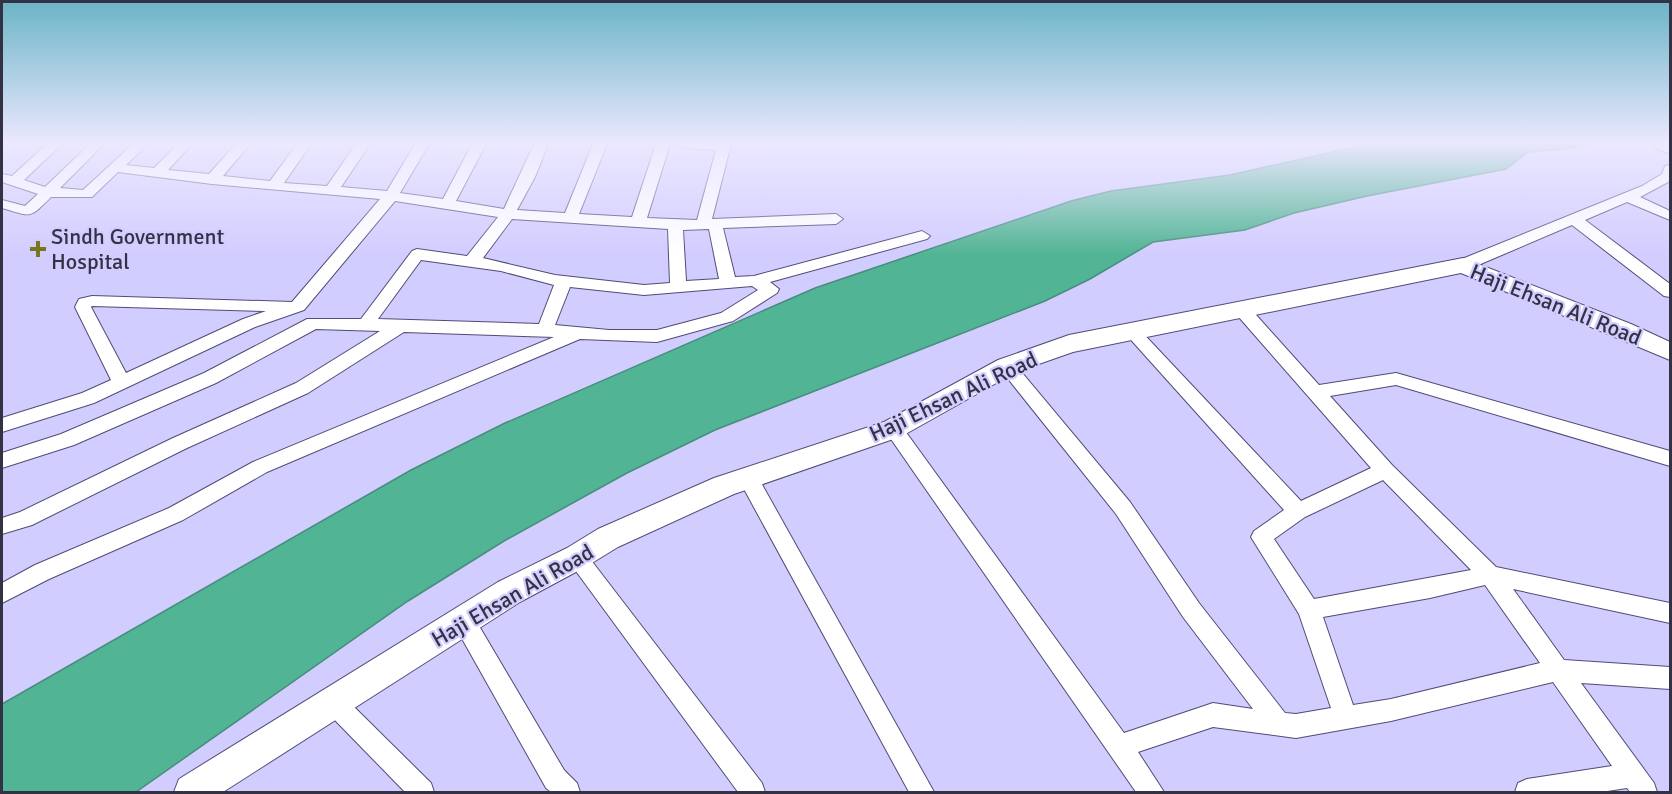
<svg xmlns="http://www.w3.org/2000/svg" width="1672" height="794" font-family="Signika,sans-serif">
<rect width="100%" height="100%" fill="#d2cdff"/>
<polygon fill="#51b494" stroke="#488d7c" stroke-width="1.5" points="1368,144 1589,144 1565,149 1528,152 1506,169 1367,196 1294,213 1245,230 1153,242 1090,279 1045,301 715,430 627,473 504,541 408,601 136,792 2,792 2,704 411,470 505,423 815,288 1071,201 1111,191 1230,175"/>
<g fill="none" stroke-linecap="round" stroke-linejoin="round">
<defs>
<g id="street">
<path d="M47,144H62L24,180L45,187L90,144H104L60,188L83,190L133,144H148L126,165L154,168L178,144H192L168,170L209,174L236,144H250L223,176L270,181L297,144H311L284,183L327,186L356,144H370L341,187L387,191L415,144H429L400,193L443,199L472,144H486L456,201L504,209L534,144H548L535,177L517,210L565,213L593,144H607L579,214L632,217L656,144H670L647,218L697,220L716,150L685,148L678,144H731L712,219L836,214L843,219L836,224L723,228L735,277L754,276L922,231L930,236L927,239L770,282L779,289L777,293L733,321L657,342L580,339L267,472L183,520L49,579L2,603V583L35,565L169,508L253,462L554,337L404,332L308,393L187,448L32,525L2,534V518L20,512L173,438L296,383L380,331L316,329L216,383L74,445L2,468V453L61,434L204,373L307,319H361L412,251L417,249L467,256L498,217L395,201L304,310L255,327L94,403L2,432V418L82,393L111,380L75,307L79,299L92,296L292,302L380,199L212,184L118,172L92,197H51C29,219 32,217 2,208V200L25,206L38,194L2,182V174L12,176ZM512,219L668,229L670,283L644,285L555,275L483,258ZM709,229L719,279L686,281L683,230ZM421,260L501,271L554,285L539,324L378,319ZM752,286L758,290L721,313L657,330H609L555,325L570,287L644,295ZM91,307L92,306L266,311L243,319L126,373Z"/>
<polygon points="1655,144 1670,145 1670,154 1656,148"/>
<polygon points="1670,165 1670,181 1640,197 1670,211 1670,220 1627,202 1585,220 1670,284 1670,297 1664,296 1572,225 1469,269 1463,270 1455,265 1457,261 1642,186 1662,174 1665,166"/>
<path d="M1243,305L1249,307L1319,385L1396,373L1670,451V466L1396,385L1330,396L1392,465L1496,567L1670,603V623L1513,589L1564,660L1670,667V689L1581,683L1654,783L1657,792H1630L1627,788L1601,792H1515L1518,783L1527,779L1612,766L1553,682L1391,721L1296,738L1213,727L1138,752L1164,792H1136L884,429L886,424L893,422L900,424L1124,733L1213,703L1253,709L1183,617L1116,514L1001,370L998,366L1001,362L1007,360L1013,362L1130,502L1199,603L1285,713L1296,714L1331,708L1299,614L1251,537L1254,531L1284,510L1123,331L1125,327H1137L1301,501L1371,468L1237,315L1235,311L1237,307ZM1383,480L1471,570L1314,599L1274,539L1305,517ZM1485,585L1540,663L1391,699L1353,705L1323,617L1430,598Z"/>
<polygon points="748,470 755,472 934,792 909,792 738,478 741,472"/>
<polygon points="577,548 584,551 762,783 765,792 738,792 570,563 567,557 570,551"/>
<polygon points="464,611 472,614 564,770 577,783 580,792 551,792 546,788 456,628 453,621 456,614"/>
<polygon points="333,691 341,694 431,783 434,792 405,792 325,710 321,702 325,694"/>
</g>
<polygon id="secondary" points="1463,258 1631,324 1670,342 1670,360 1461,273 1073,352 1016,372 902,436 734,494 618,547 587,566 520,602 223,792 174,792 179,779 498,582 567,548 598,529 714,478 884,422 998,360 1069,335"/>
</defs>
<use href="#street" stroke="#514b75" stroke-width="2"/>
<use href="#secondary" stroke="#514b75" stroke-width="2"/>
<use href="#street" fill="#fff" fill-rule="evenodd"/>
<use href="#secondary" fill="#fff" fill-rule="evenodd"/>
</g>
<linearGradient id="sky" x2="0" y2="1"><stop stop-color="#6bb4c6"/><stop offset="0.56" stop-color="#ebe8ff"/><stop offset="1" stop-color="#ebe8ff" stop-opacity="0"/></linearGradient>
<rect width="1672" height="255" fill="url(#sky)"/>
<path fill="#78771e" stroke="#d2cdff" stroke-width="2" d="M35 240h6v6h6v6h-6v6h-6v-6h-6v-6h6z"/>
<g text-anchor="middle" stroke-width="4.5" stroke-linejoin="round" paint-order="stroke">
<g font-size="22" fill="#333144" stroke="#d2cdff" text-anchor="start">
<text x="51" y="244">Sindh Government<tspan x="51" dy="25">Hospital</tspan></text>
</g>
<g font-size="22" fill="#333144" stroke="#d2cdff">
<text transform="translate(1556 304) rotate(22)" y="8">Haji Ehsan Ali Road</text>
<text transform="translate(953 396) rotate(-25)" y="8">Haji Ehsan Ali Road</text>
<text transform="translate(512 595) rotate(-30)" y="8">Haji Ehsan Ali Road</text>
</g>
</g>
<rect width="1672" height="794" fill="none" stroke="#333144" stroke-width="6"/>
</svg>
